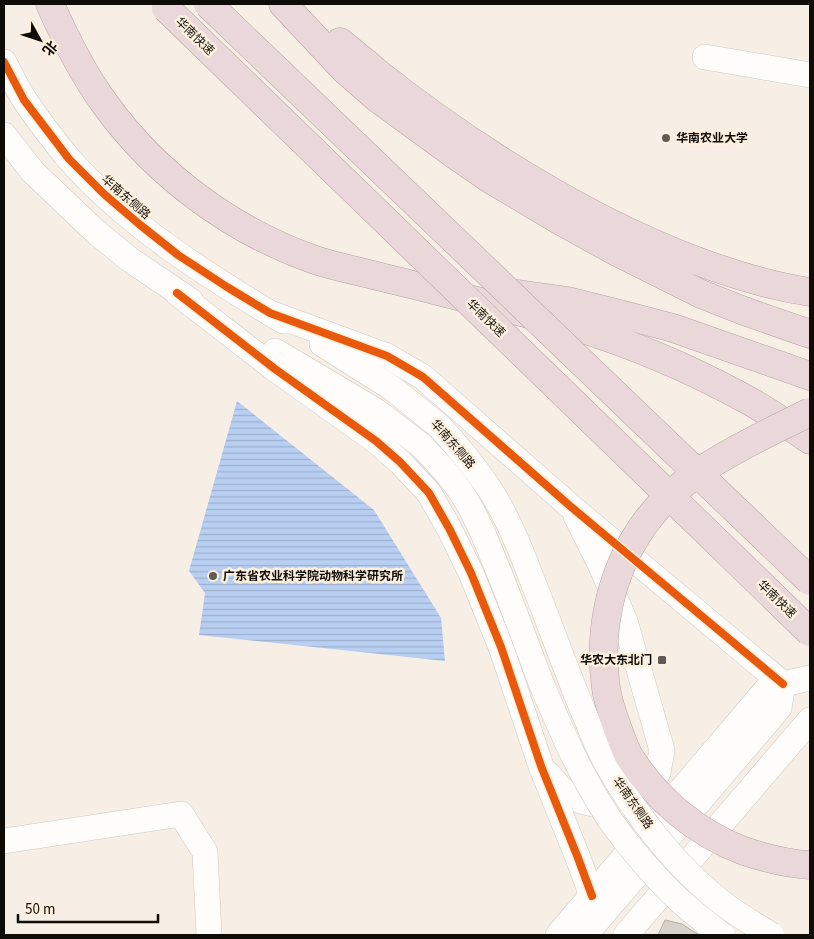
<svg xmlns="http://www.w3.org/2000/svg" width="814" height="939" font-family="'Source Sans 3','Noto Sans SC',sans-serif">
<defs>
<pattern id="water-rules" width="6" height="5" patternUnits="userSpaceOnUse" patternTransform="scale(1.25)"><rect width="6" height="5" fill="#b8cff2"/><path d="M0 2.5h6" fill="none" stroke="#9db0ce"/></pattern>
</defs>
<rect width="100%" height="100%" fill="#f7efe5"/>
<polygon fill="url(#water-rules)" points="237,401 374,510 441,618 445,661 199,635 205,593 189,571"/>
<polygon fill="#d9d2cb" stroke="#b3ada5" points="665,920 682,924 699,935 658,935"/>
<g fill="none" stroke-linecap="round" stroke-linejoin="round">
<defs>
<g id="minor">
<polyline points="705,57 810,75"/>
<path d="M4,62C11,75 17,89 26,102C39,121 54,141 69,159C128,226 208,276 283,321"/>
<polyline points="4,135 33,172 96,232 129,259 191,301"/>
<polyline points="177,293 275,369 376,441 400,462 429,493 450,530 471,573 501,647 541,766 578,858 592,896 603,914"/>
<polyline points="270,313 387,356 423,377 570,506 783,684"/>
<polyline points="322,344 392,388 440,427"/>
<polyline points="275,351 376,411 422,446"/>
<polyline points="548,774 561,789 581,801 604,807 618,806 642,792 658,773 662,750 625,621 601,566 576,516"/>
<polyline points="4,841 181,814 205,852 209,935"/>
<polyline points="558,935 767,689 783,684 810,678"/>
<polyline points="585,935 779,708 783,684"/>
<polyline points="626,935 810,720"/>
</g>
<g id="highway">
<path d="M50,4C65,38 82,73 105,104C156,175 232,231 315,260C336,267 359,271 381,277C423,287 464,298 505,308C536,316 568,323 598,334C651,352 703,375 753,403C772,414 791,427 810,440"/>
<polyline points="283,4 345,70 377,98 455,155 490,179 559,220 615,251 701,294 744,311 810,334"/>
<path d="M340,42C352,52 364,61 375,71C415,103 456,132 498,159C561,199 627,235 697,261C734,275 771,286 810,292"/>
<polyline points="503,292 568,301 620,314 673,328 810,376"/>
</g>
</defs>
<use href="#minor" stroke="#cfc9c2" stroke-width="26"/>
<use href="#highway" stroke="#b7a2a1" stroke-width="29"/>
<use href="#minor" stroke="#fefdfb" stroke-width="25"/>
<use href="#highway" stroke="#e9d7d9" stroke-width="28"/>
<defs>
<g id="minor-bridge">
<path d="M440,427C460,449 480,472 495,498C510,523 521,550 531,577C549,622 565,667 583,711C591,729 598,749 608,766C635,814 677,868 721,902C736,914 754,924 771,935"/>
<path d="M422,446C435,460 450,475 461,492C475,513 485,537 494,560C512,603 527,647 544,690C562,732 580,774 605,812C620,836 640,859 659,880C678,901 700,918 722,935"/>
</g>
<g id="highway-bridge">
<polyline points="208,4 810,581"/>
<polyline points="166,8 810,632"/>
<path d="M810,412C751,442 682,470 643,526C610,573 598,632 606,688C608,703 614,718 619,732C622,740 625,749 629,756C656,799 696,833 744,851C765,858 788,864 810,865"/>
</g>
</defs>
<use href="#minor-bridge" stroke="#cfc9c2" stroke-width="26" stroke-linecap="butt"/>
<use href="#highway-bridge" stroke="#b7a2a1" stroke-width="29" stroke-linecap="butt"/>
<use href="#minor-bridge" stroke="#fefdfb" stroke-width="25"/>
<use href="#highway-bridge" stroke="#e9d7d9" stroke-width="28"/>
<defs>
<g id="cycleway">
<polyline points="4,62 24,100 69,159 104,194 139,224 178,255 227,287 270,313 387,356 423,377 570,506 783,684"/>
<polyline points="177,293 275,369 376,441 400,462 429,493 450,530 471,573 501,647 541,766 578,858 592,896"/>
</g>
</defs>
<use href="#cycleway" stroke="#fef0de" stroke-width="11"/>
<use href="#cycleway" stroke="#e8590c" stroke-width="8"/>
</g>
<g fill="#605b54" stroke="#fef0de" stroke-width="2">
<circle cx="666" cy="138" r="5"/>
<circle cx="213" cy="576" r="5"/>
<rect x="657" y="655" width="10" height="10" rx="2.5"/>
</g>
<g text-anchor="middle" stroke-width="5" stroke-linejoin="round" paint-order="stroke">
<g font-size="12" fill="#0f0b06" stroke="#fef0de">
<text transform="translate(195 36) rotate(44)" y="4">华南快速</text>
<text transform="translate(126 197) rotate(41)" y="4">华南东侧路</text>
<text transform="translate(486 318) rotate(44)" y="4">华南快速</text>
<text transform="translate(453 444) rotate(49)" y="4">华南东侧路</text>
<text transform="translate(777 599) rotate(44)" y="4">华南快速</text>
<text transform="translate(633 803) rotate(55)" y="4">华南东侧路</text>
</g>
<g font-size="12" font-weight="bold" fill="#0f0b06" stroke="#fef0de" text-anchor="start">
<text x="676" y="142">华南农业大学</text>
<text x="223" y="580">广东省农业科学院动物科学研究所</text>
<text x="652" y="664" text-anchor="end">华农大东北门</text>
</g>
</g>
<rect width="814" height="939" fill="none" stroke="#0f0b06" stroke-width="10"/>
<g transform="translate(40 40) rotate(130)" stroke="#fef0de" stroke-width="4" paint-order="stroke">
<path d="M0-4L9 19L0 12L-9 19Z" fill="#0f0b06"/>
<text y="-8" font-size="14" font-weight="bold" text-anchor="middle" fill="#0f0b06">北</text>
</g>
<path d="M18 914v8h140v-8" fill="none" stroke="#0f0b06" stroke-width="2.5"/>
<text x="25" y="914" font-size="15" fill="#0f0b06" stroke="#fef0de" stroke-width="4" paint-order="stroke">50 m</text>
</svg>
